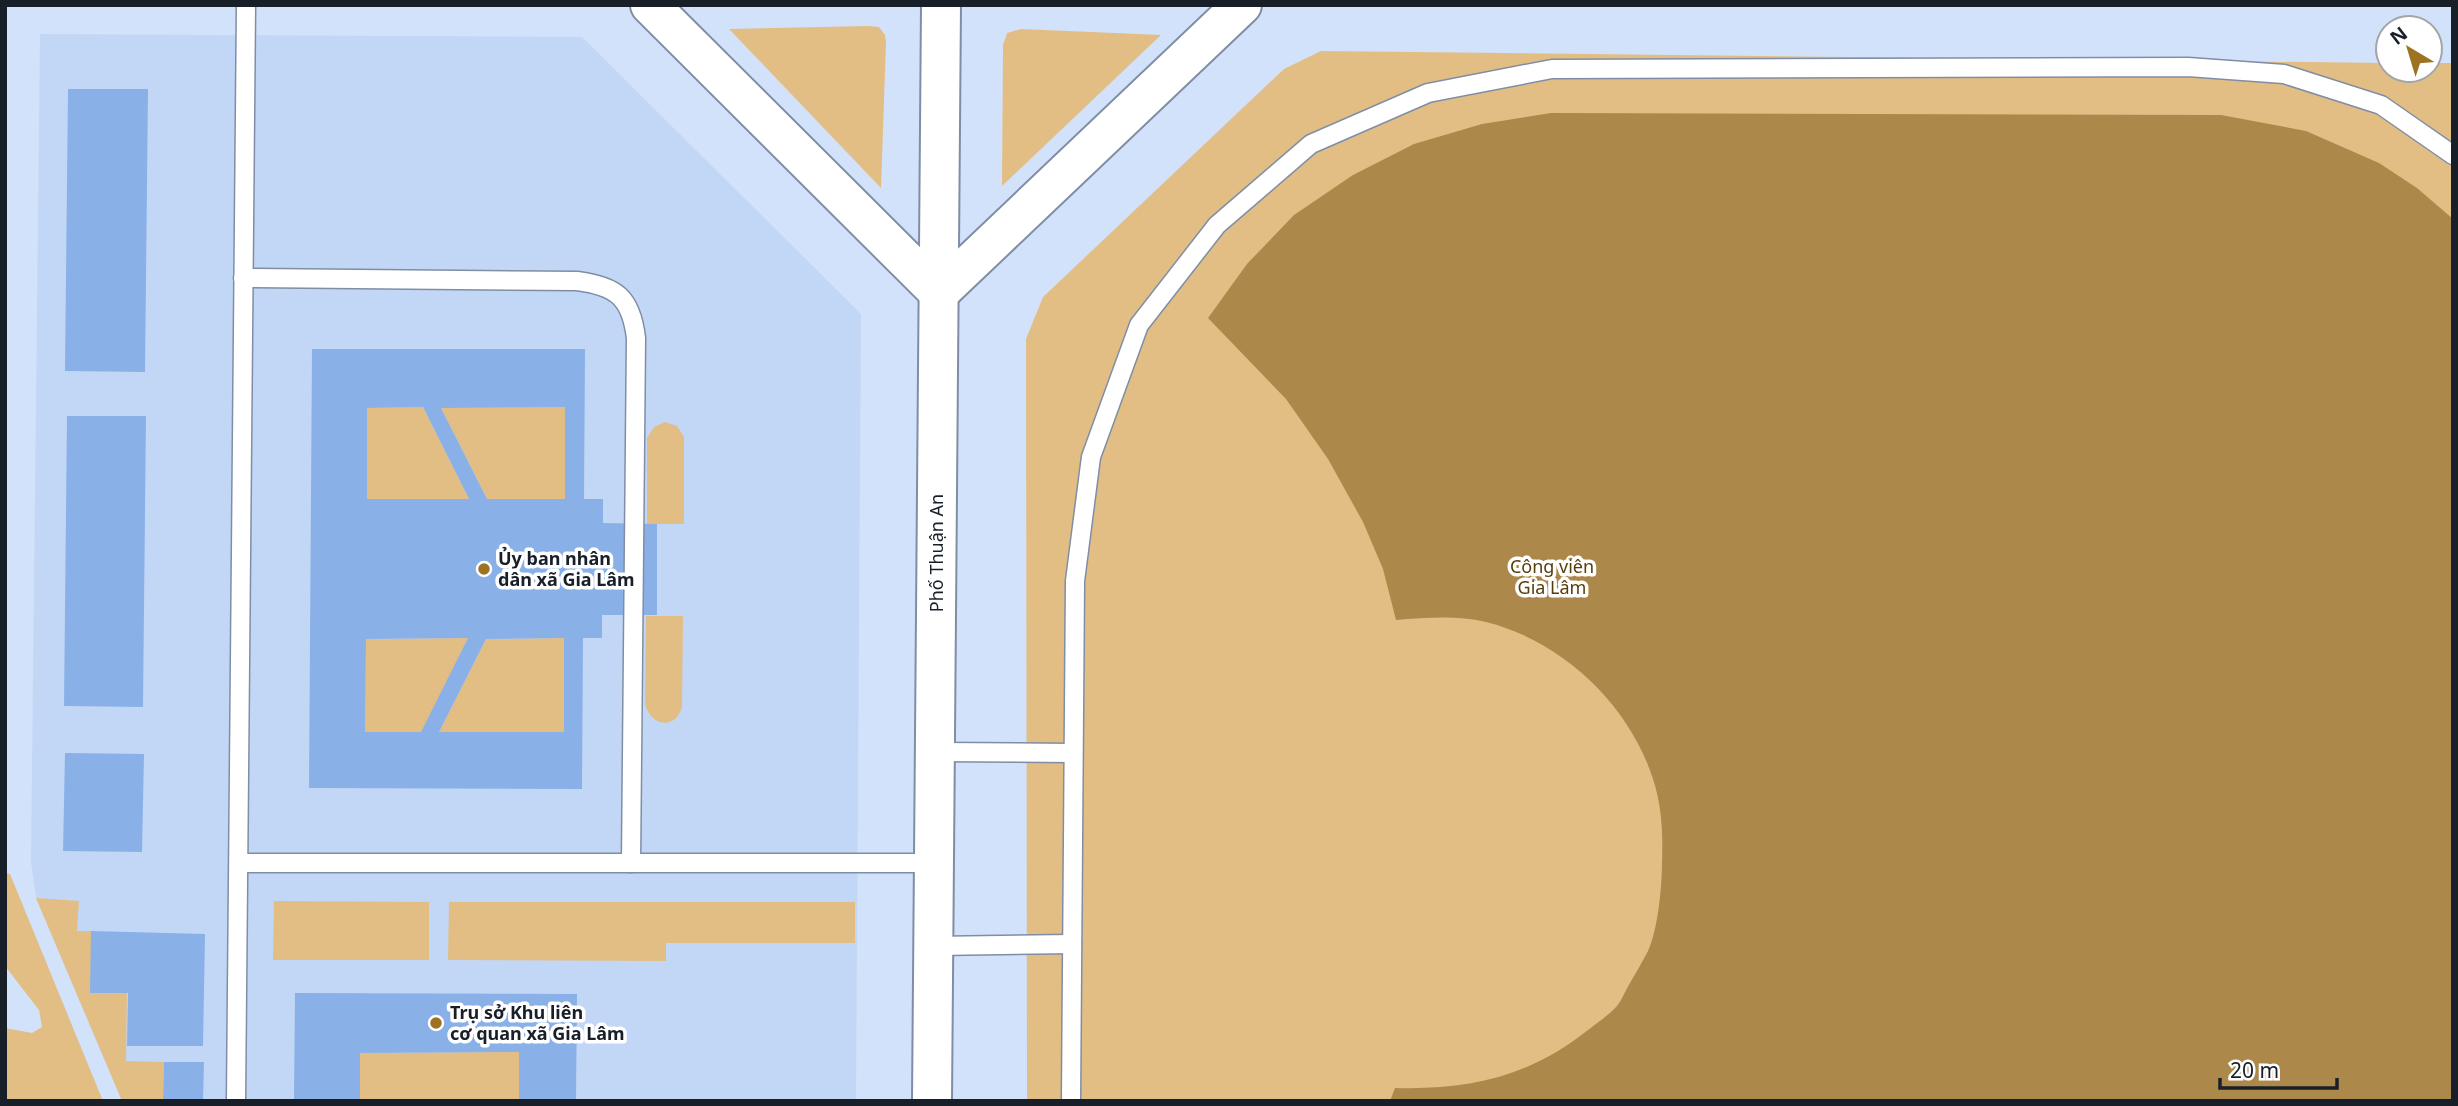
<svg xmlns="http://www.w3.org/2000/svg" width="2458" height="1106" font-family="'Noto Sans',sans-serif">
<rect width="100%" height="100%" fill="#d2e2fa"/>
<polygon fill="#c2d7f5" points="40,34 582,37 861,314 856,1101 122,1101 36,898 31,862"/>
<g fill="#e2be85">
<polygon points="868,26 879,27 885,35 886,42 881,188 729,29"/>
<polygon points="1021,29 1161,35 1002,186 1003,45 1007,33"/>
<polygon points="1321,51 2388,63 2388,70 2430,70 2430,63 2453,63 2453,1101 1027,1101 1026,339 1043,297 1284,69"/>
<polygon points="423,407 469,499 367,499 367,408"/>
<polygon points="565,407 565,499 487,499 441,408"/>
<polygon points="665,422 677,426 684,437 684,524 647,524 647,438 654,427"/>
<path d="M646,616H683L682,707C675,730 651,727 645,704Z"/>
<polygon points="468,638 423,732 365,732 366,639"/>
<polygon points="564,638 564,732 439,732 486,639"/>
<polygon points="5,873 10,874 103,1101 5,1101 5,1028 32,1033 42,1027 39,1010 5,966"/>
<polygon points="36,898 79,901 77,931 91,931 127,993 126,1061 164,1062 163,1101 122,1101"/>
<polygon points="274,901 429,902 429,960 273,960"/>
<polygon points="449,902 855,902 855,943 666,943 666,961 448,960"/>
<polygon points="519,1052 519,1101 360,1101 360,1053"/>
</g>
<path fill="#ad884b" d="M1551,113L2221,115L2306,131L2379,163L2417,188L2453,219V1101H1390L1395,1088C1469,1090 1529,1077 1588,1030C1597,1023 1609,1015 1617,1006C1622,1000 1625,991 1630,983C1636,973 1642,962 1648,951C1658,929 1662,887 1662,862C1663,834 1662,806 1653,779C1629,704 1562,641 1486,622C1456,615 1426,618 1396,620L1383,569L1363,522L1328,459L1286,399L1208,318L1247,264L1294,215L1353,175L1414,144L1482,124Z"/>
<g fill="#8ab0e8" fill-rule="evenodd">
<polygon points="68,89 148,89 145,372 65,371"/>
<path d="M312,349H585L584,499H603V523L657,524V615H602V638H583L582,789L309,788ZM423,407L469,499H367V408ZM565,407V499H487L441,408ZM468,638L421,732H365L366,639ZM564,638V732H439L486,639Z"/>
<polygon points="67,416 146,416 143,707 64,706"/>
<polygon points="65,753 144,754 142,852 63,851"/>
<polygon points="91,931 205,934 203,1046 127,1046 128,993 90,993"/>
<polygon points="295,993 577,994 576,1101 519,1101 519,1052 360,1053 360,1101 294,1101"/>
<polygon points="164,1062 204,1062 203,1101 163,1101"/>
</g>
<g fill="none" stroke-linecap="round" stroke-linejoin="round">
<defs>
<g id="service">
<path d="M243,278L577,281C616,286 631,297 636,338L631,863"/>
<polyline points="935,752 1073,753"/>
<polyline points="239,863 934,863"/>
<polyline points="934,946 1072,944"/>
<polyline points="236,1101 246,5"/>
<polyline points="1071,1101 1075,581 1091,457 1139,325 1217,225 1311,144 1428,93 1552,69 2188,67 2284,74 2381,105 2453,155"/>
</g>
<g id="tertiary">
<polyline points="650,5 939,293"/>
<polyline points="939,293 1242,5"/>
<polyline points="932,1101 941,5"/>
</g>
</defs>
<use href="#service" stroke="#7f8ea4" stroke-width="21"/>
<use href="#tertiary" stroke="#7f8ea4" stroke-width="42"/>
<use href="#service" stroke="#fff" stroke-width="18"/>
<use href="#tertiary" stroke="#fff" stroke-width="38"/>
</g>
<g fill="#9d7221" stroke="#fff" stroke-width="2.5">
<circle cx="484" cy="569" r="7"/>
<circle cx="436" cy="1023" r="7"/>
</g>
<g text-anchor="middle" stroke-width="7" stroke-linejoin="round" paint-order="stroke">
<g font-size="18" fill="#191f28" stroke="#fff">
<text transform="translate(937 553) rotate(-90)" y="6">Phố Thuận An</text>
</g>
<g font-size="18" font-weight="bold" fill="#191f28" stroke="#fff" text-anchor="start">
<text x="498" y="565">Ủy ban nhân<tspan x="498" dy="21">dân xã Gia Lâm</tspan></text>
<text x="450" y="1019">Trụ sở Khu liên<tspan x="450" dy="21">cơ quan xã Gia Lâm</tspan></text>
</g>
<g font-size="18" fill="#573d0a" stroke="#fff">
<text x="1552" y="573">Công viên<tspan x="1552" dy="21">Gia Lâm</tspan></text>
</g>
</g>
<rect width="2458" height="1106" fill="none" stroke="#191f28" stroke-width="14"/>
<g transform="translate(2409 49) rotate(322)"><circle r="33" fill="#ffffff" stroke="#a3a5a9" stroke-width="2"/>
<path d="M0-5L12 26L0 18L-12 26Z" fill="#9d7221"/>
<text y="-10" font-size="19" font-weight="bold" text-anchor="middle" fill="#191f28">N</text>
</g>
<path d="M2220 1078v10h117v-10" fill="none" stroke="#191f28" stroke-width="3.5"/>
<text x="2230" y="1078" font-size="21" fill="#191f28" stroke="#ffffff" stroke-width="5" paint-order="stroke">20 m</text>
</svg>
